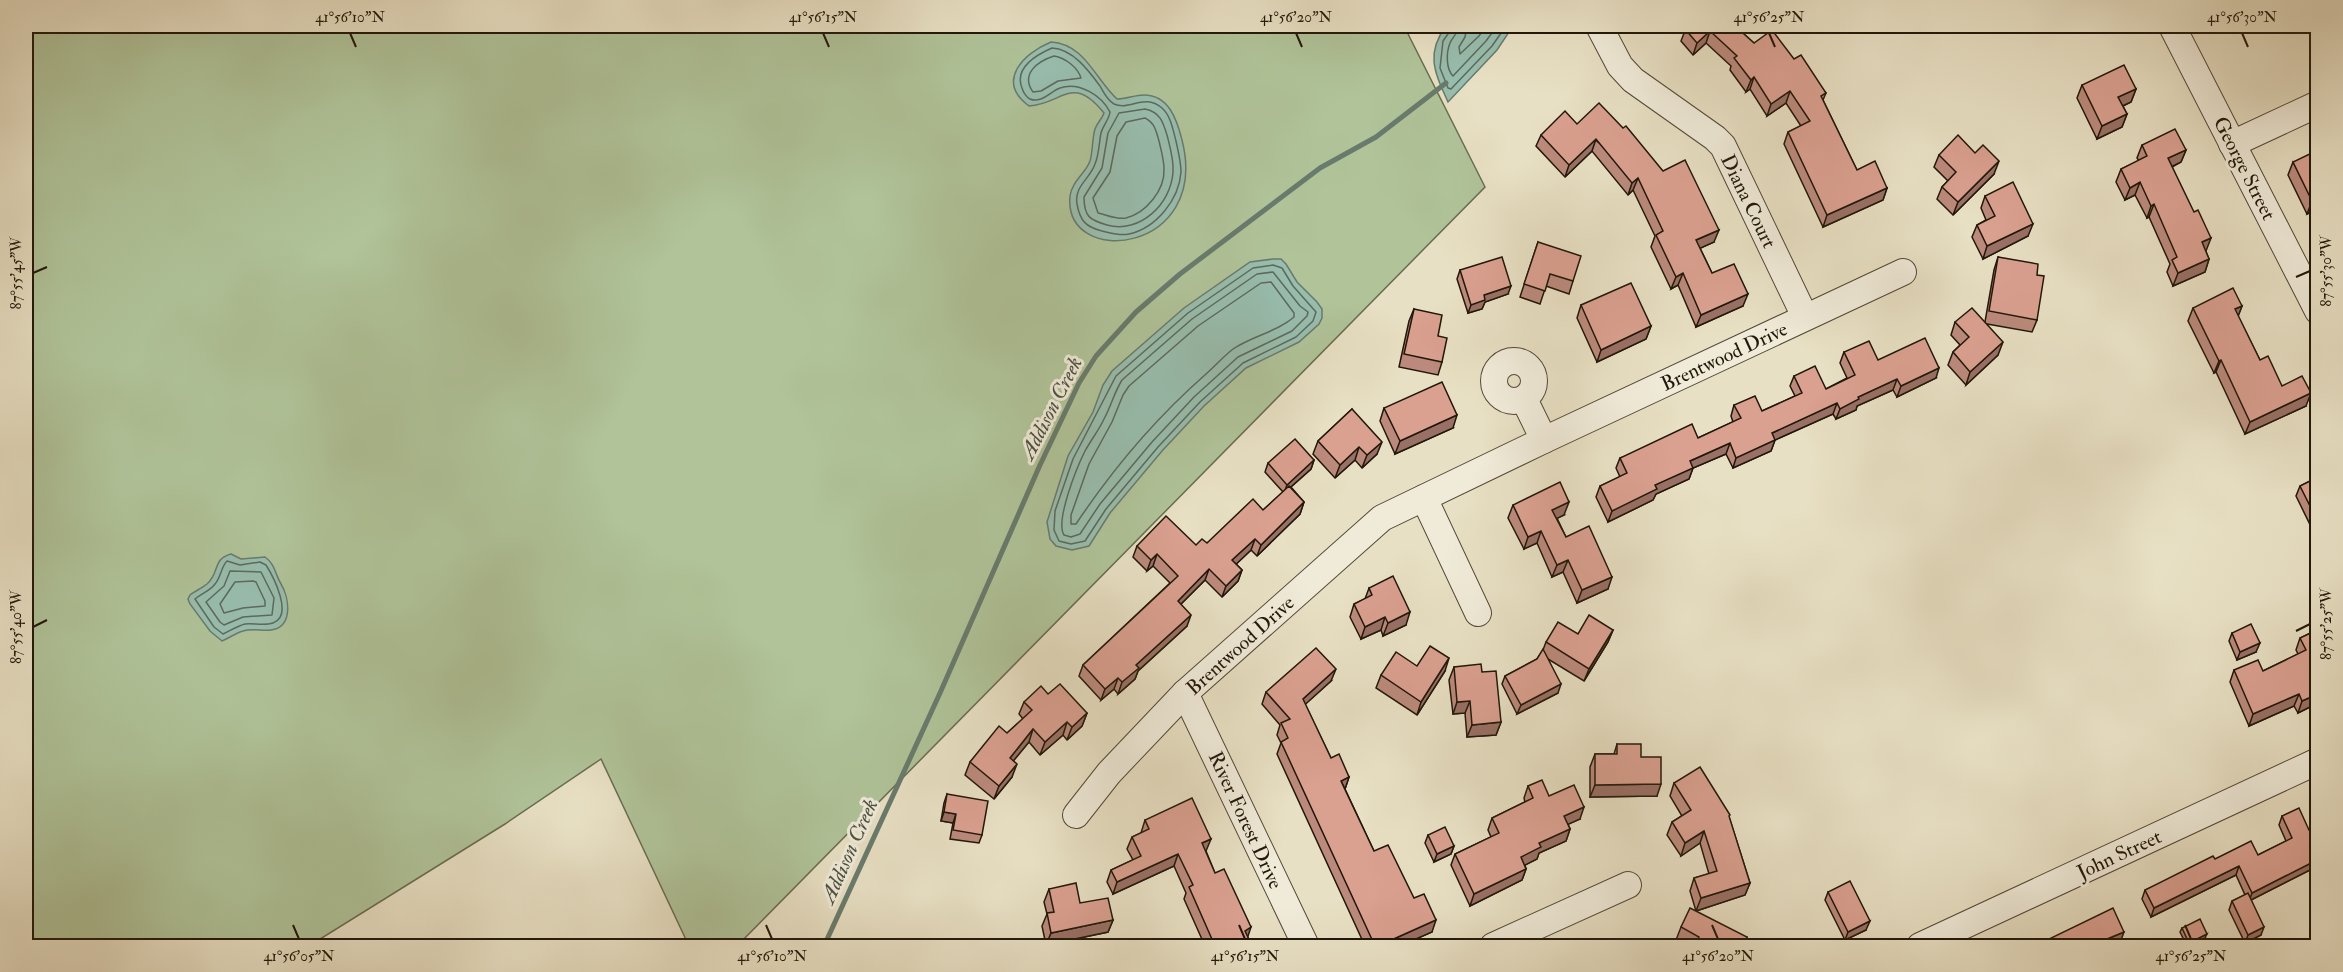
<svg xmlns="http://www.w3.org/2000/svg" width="2343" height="972" font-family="'IM FELL Double Pica',serif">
<rect width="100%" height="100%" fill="#e8e0c4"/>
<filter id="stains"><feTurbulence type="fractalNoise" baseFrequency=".00333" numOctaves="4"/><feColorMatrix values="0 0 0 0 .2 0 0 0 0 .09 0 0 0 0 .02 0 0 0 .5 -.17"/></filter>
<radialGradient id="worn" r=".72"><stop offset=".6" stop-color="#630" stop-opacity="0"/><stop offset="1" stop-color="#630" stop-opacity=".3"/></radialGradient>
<polygon fill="#b0c399" stroke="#686d52" stroke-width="1.5" points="26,26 1404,26 1485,187 737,946 689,946 601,759 505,824 309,946 26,946"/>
<g fill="#98beaf" stroke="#687b6d" stroke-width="1.5">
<path d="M1446,26H1513L1497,50L1448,102C1435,73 1425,54 1446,26Z"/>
<path d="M1051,42C1085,44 1095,79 1117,99C1126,99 1135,95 1144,95C1169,95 1177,120 1182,140C1211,254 1063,269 1070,196C1072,181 1086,173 1090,161C1093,151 1092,139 1095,129C1097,123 1102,119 1104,113C1072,73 1063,104 1029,106C995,81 1024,53 1051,42Z"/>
<polygon points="1273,259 1281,259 1286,264 1297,282 1317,302 1322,309 1322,318 1319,324 1299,342 1246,368 1204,406 1162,451 1110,513 1089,546 1072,550 1056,546 1050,539 1047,522 1068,456 1093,412 1103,385 1112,371 1184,308 1250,262"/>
<path d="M231,554L241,559L265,557C275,564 275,574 281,584C289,597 294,627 271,630C262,631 252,628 243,631C236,633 229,638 222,641L210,631L190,604L188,599L190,595C195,591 202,588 207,584C220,573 212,559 231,554Z"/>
</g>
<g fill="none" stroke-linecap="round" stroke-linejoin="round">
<g stroke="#5c6a5c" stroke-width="1.5">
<polyline points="1451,26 1450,31 1443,41 1440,68 1448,88 1451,89 1492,46 1506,26"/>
<path d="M1458,26C1458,34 1453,36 1450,43C1446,53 1446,69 1453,76L1486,41L1497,26"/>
<polyline points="1467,26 1465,37 1459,47 1460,54 1479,36 1486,26"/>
<path d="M1052,48C1073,49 1089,71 1100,86C1104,93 1107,100 1114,104C1130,111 1144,93 1162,108C1171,116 1173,130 1176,141C1178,151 1181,162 1181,172C1179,200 1156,228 1129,234C1119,236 1111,233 1102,231C1086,227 1080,221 1077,204C1074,186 1090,179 1095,164C1099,155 1099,143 1101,133C1103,125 1109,120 1110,112C1102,96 1079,81 1060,88C1051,91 1041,104 1030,99C1027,98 1023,92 1022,88C1014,68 1036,55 1052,48Z"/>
<path d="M1054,56C1066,58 1078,68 1081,78L1058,81L1041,91L1033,92C1020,74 1038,61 1054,56Z"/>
<path d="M1145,109C1160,112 1163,122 1167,135C1170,147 1174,160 1173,172C1171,204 1140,234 1107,225C1090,220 1084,217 1084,197L1102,168L1108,133L1119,113Z"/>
<path d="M1145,118C1155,123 1156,131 1159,141C1161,150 1164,160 1164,169C1165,190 1146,213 1126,218C1117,220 1107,215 1098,213L1093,198L1110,172L1117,136L1126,122Z"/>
<polygon points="1273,265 1282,268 1293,286 1316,312 1313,321 1296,337 1243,363 1200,402 1158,447 1106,509 1085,541 1071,544 1059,541 1054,530 1055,511 1073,459 1116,376 1188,313 1253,268"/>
<path d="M1273,272L1300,306L1308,312L1307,316L1292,331L1238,357L1194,397L1152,442L1100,504L1080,534L1071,537L1064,535C1055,521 1077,467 1085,451C1091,440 1099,430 1104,419C1111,406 1114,393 1122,380L1192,319L1257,274Z"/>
<path d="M1271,282L1294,313V317C1277,332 1252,336 1233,349C1224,356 1215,366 1206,374C1157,417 1112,470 1076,524H1071V515L1089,464L1112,422L1123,395L1129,386L1198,326L1261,283Z"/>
<path d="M227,561L240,565L260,562L266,565C273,576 294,616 273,623C264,626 254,623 245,624C237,626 230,631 223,634L214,627L195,599C202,593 210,591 215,584C221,577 221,567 227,561Z"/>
<polygon points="230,571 261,572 274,598 272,615 243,617 224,625 220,622 206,602 224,586"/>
<polygon points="253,581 256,582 265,601 265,606 243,608 224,613 220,604 235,582"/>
</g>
<polyline stroke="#687b6d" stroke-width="5" points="824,946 940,693 1040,465 1079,383 1096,356 1136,312 1180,274 1320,168 1376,137 1446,83"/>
<defs>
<g id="minor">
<polyline points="1599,26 1620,66 1633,80 1715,138 1723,146 1805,317"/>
<polyline points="2172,26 2318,311"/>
<polyline points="2232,144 2318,104"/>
<circle cx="1514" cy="381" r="20"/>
<polyline points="1524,399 1544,440"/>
<polyline points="1424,498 1478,613"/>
<polyline points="1185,693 1306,946"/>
<polyline points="1076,815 1109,773 1185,693 1382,518 1544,440 1903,272"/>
<polyline points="1493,946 1628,885"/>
<polyline points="1920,946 2318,761"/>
</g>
</defs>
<use href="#minor" stroke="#534938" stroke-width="28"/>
<use href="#minor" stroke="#f0ebd9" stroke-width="26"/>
</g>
<g fill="#bb8a7c" stroke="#21170a" stroke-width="1.5">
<polygon points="1684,26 1735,26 1754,43 1794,59 1826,93 1823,100 1857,170 1887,188 1883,200 1823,227 1784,144 1788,132 1801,126 1786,103 1767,116 1750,89 1746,92 1730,70 1731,66 1706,43 1693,55 1681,41 1686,28"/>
<polygon points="2082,85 2136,89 2131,102 2123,106 2127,114 2122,127 2097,139 2077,98"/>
<polygon points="1577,124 1714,242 1700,248 1712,273 1743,306 1696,327 1678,285 1671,289 1651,247 1655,236 1633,190 1628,195 1592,151 1565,177 1536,146 1541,135"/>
<polygon points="2142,145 2186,150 2181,162 2172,167 2209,259 2205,272 2173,286 2167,272 2170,264 2149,217 2147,218 2135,195 2125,200 2116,182 2121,169 2139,161 2137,158"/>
<polygon points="1939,155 1994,174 1953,215 1937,199 1942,187 1948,181 1934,167"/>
<polygon points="2293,162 2318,209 2307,214 2288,175"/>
<polygon points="1985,196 2028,236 1983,259 1972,237 1977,225 1986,220 1981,208"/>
<polygon points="1538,242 1573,281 1569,294 1546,286 1540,304 1520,297"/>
<polygon points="1998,257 2037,275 2037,320 2032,332 1987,324 1998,355 1966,385 1948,365 1953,352 1960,345 1951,335 1955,322 1985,322 1994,270"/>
<polygon points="1460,270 1508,294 1485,302 1482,309 1468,313 1457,279"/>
<polygon points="1581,305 1651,326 1646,339 1597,362 1577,318"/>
<polygon points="2242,306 2238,316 2260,360 2282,386 2306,406 2245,434 2216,372 2214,373 2188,321 2193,308"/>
<polygon points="1414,309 1438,336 1442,362 1438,375 1399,367 1409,321"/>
<polygon points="1844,352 1878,360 1936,378 1897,397 1893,390 1857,406 1856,410 1836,419 1833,414 1775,440 1771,451 1733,468 1726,454 1693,468 1689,479 1656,494 1653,500 1608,522 1596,497 1600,486 1620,477 1616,468 1620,458 1698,438 1733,422 1731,416 1734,405 1762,411 1795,396 1790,386 1794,376 1826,389 1847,378 1840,363"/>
<polygon points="1384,408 1453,428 1395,454 1380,421"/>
<polygon points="1352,409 1377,454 1362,468 1355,460 1335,478 1313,454 1318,441"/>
<polygon points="1314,460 1311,469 1291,487 1304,502 1300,514 1257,556 1251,550 1236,564 1242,570 1238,581 1222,597 1205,580 1181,604 1187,626 1138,671 1135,679 1118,694 1114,689 1101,700 1079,676 1083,665 1170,583 1153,566 1147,571 1133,557 1137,546 1196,545 1207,543 1263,510 1283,492 1265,472 1268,463"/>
<polygon points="2318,477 2318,541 2296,496 2300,486"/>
<polygon points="1513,505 1564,515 1557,518 1566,537 1608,589 1577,603 1563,572 1552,577 1537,543 1524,549 1508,518"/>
<polygon points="1369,588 1406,625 1383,636 1381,630 1361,639 1350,617 1354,604 1365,599"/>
<polygon points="1613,630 1608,642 1584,681 1548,659 1558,693 1517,714 1502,684 1505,676 1537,659 1543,650 1546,642 1578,634"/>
<polygon points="2317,630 2318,703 2298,713 2294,706 2249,726 2230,682 2234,670 2263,671 2298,654 2296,650 2300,638"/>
<polygon points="2232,633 2256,652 2237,660 2229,641"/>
<polygon points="1454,667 1482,672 1501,722 1496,735 1467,737 1465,713 1453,714 1449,680"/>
<polygon points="1445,671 1417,715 1376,688 1381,675"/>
<polygon points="1331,681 1305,704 1331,758 1349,777 1345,789 1374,851 1414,898 1432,932 1400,946 1365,946 1277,754 1281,743 1277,735 1280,725 1262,704 1266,692"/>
<polygon points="1048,694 1087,713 1082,726 1067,740 1063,735 1040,755 1029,742 1013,761 1012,777 994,799 965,775 970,762 1007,733 1023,719 1019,714 1024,702"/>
<polygon points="1617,744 1641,757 1657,796 1590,797 1590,767 1595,754 1614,754"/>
<polygon points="1674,783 1729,817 1750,883 1745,895 1696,911 1690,891 1694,878 1709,874 1700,843 1681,856 1667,835 1672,822 1682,816 1670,796"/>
<polygon points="1528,786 1549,796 1580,819 1568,824 1570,829 1566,841 1539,853 1537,859 1525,865 1526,869 1522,880 1470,906 1451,865 1455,854 1491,837 1488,830 1492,818 1525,802 1524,798"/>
<polygon points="947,794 982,835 979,843 950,839 953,823 941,821 944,803"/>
<polygon points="2282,816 2309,830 2318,826 2318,885 2310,870 2251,900 2261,935 2245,943 2229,910 2232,901 2245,895 2236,875 2151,917 2142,899 2145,890 2215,859 2258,855 2286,841 2279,825"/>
<polygon points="1145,820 1206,851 1215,873 1252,946 1205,946 1184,899 1186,893 1174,866 1113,894 1107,882 1111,870 1133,860 1127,849 1132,837 1141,833"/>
<polygon points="1428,835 1454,846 1451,854 1434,862 1425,843"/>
<polygon points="1049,889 1113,920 1108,932 1046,945 1042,926 1047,914 1044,902"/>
<polygon points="1828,892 1866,930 1845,940 1825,900"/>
<polygon points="1681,927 1747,937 1744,946 1689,946 1676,940"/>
<polygon points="2182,928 2205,938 2187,946 2180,932"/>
<polygon points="2049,939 2121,940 2107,946 2046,946"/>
</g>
<g fill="#997065" stroke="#21170a" stroke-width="1.5">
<polygon points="1710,31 1706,43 1693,55 1697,43"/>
<polygon points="1754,77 1750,89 1746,92 1751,80"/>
<polygon points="2136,89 2131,102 2114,110 2118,97"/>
<polygon points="1790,91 1786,103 1767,116 1771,104"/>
<polygon points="2127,114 2122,127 2097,139 2102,126"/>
<polygon points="1596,139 1592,151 1565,177 1569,165"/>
<polygon points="2186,150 2181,162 2163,171 2168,158"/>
<polygon points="1999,161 1994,174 1953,215 1958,202"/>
<polygon points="1638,178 1633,190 1628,195 1632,183"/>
<polygon points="2140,182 2135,195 2125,200 2130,188"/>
<polygon points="1887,188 1883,200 1823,227 1827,215"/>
<polygon points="2318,198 2318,209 2307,214 2312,201"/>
<polygon points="2154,204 2149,217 2147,218 2151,206"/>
<polygon points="2033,224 2028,236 1983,259 1987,246"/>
<polygon points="1719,230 1714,242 1692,252 1696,240"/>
<polygon points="2211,238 2206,251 2197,255 2202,242"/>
<polygon points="2209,259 2205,272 2173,286 2178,273"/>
<polygon points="1683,273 1678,285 1671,289 1676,277"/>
<polygon points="1511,286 1508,294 1485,302 1482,309 1468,313 1471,305 1484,295"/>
<polygon points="1748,294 1743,306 1696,327 1701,315"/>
<polygon points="2242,306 2237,319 2235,309"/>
<polygon points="1651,326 1646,339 1597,362 1601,350"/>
<polygon points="2003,342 1998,355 1966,385 1970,372"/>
<polygon points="2221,360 2216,372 2214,373 2219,361"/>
<polygon points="1939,368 1936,378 1897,397 1901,386"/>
<polygon points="1897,379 1893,390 1857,406 1856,410 1836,419 1840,409 1858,397"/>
<polygon points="2311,393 2306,406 2245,434 2250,422"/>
<polygon points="1837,403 1833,414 1775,440 1771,451 1733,468 1736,458 1772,433"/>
<polygon points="1457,415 1453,428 1395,454 1400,441"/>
<polygon points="1382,442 1377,454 1362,468 1367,455"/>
<polygon points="1730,443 1726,454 1693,468 1689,479 1656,494 1653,500 1608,522 1612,511 1655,485 1690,461"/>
<polygon points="1359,447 1355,460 1335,478 1340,465"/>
<polygon points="1314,460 1311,469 1284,493 1287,485"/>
<polygon points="1304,502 1300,514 1257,556 1261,545"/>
<polygon points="1569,502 1564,515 1548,523 1552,510"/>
<polygon points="1541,531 1537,543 1524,549 1528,537"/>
<polygon points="1255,539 1251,550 1228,572 1232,560"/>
<polygon points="1157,554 1153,566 1147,571 1151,560"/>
<polygon points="1568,560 1563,572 1552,577 1557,565"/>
<polygon points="1209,569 1205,580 1173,612 1178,601"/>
<polygon points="1242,570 1238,581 1222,597 1226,586"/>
<polygon points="1612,577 1608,589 1577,603 1582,590"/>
<polygon points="1410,612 1406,625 1383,636 1388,623"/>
<polygon points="1191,615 1187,626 1138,671 1135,679 1118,694 1122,682 1136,665"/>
<polygon points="1385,617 1381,630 1361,639 1365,627"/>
<polygon points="1613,630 1608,642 1584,681 1589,669"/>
<polygon points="2260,643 2256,652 2237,660 2240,652"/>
<polygon points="1449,658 1445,671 1417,715 1421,702"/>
<polygon points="1336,669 1331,681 1298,711 1303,699"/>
<polygon points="2318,672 2318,682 2309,686 2313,674"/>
<polygon points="1118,678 1114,689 1101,700 1105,689"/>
<polygon points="1561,684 1558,693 1517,714 1521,705"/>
<polygon points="2299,694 2294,706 2249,726 2253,714"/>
<polygon points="2318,694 2318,703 2298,713 2302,701"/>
<polygon points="1470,701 1465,713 1453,714 1457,702"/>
<polygon points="1087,713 1082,726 1067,740 1072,727"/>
<polygon points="1067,722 1063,735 1040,755 1045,742"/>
<polygon points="1501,722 1496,735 1467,737 1472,725"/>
<polygon points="1033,729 1029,742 1005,771 1010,758"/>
<polygon points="1017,764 1012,777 994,799 999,786"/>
<polygon points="1349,777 1345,789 1341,781"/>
<polygon points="1661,784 1657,796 1590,797 1595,785"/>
<polygon points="1584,807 1580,819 1560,828 1564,816"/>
<polygon points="944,812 956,814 953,823 941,821"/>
<polygon points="1570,829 1566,841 1539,853 1537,859 1517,869 1521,857 1539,843"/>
<polygon points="1704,831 1700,843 1681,856 1685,843"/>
<polygon points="1211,839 1206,851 1198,855 1202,843"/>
<polygon points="1454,846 1451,854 1434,862 1437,854"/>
<polygon points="1178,854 1174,866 1113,894 1117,882"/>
<polygon points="2313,862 2310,870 2249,901 2252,893"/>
<polygon points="2239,866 2236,875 2151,917 2154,908"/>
<polygon points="1526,869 1522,880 1470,906 1474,894"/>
<polygon points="1750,883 1745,895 1696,911 1701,898"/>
<polygon points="1113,920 1108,932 1046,945 1051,933"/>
<polygon points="1436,920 1432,932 1400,946 1378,946"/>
<polygon points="1870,921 1866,930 1845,940 1848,932"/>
<polygon points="1251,927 1247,939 1245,931"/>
<polygon points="2264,927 2261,935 2245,943 2248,935"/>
<polygon points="2124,932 2121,940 2107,946 2090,946"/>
<polygon points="2207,934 2205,938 2188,946 2189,943"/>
</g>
<g fill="#daa090" stroke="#21170a" stroke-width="1.5">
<polygon points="1689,26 1735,26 1754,43 1772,30 1794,59 1801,55 1826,93 1821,96 1857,170 1875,161 1887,188 1827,215 1788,132 1810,121 1790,91 1771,104 1754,77 1751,80 1734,58 1737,56 1710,31 1697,43 1685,29"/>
<polygon points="2124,65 2136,89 2118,97 2127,114 2102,126 2082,85"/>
<polygon points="1599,103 1623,128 1626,126 1663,171 1685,160 1719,230 1696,240 1712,273 1734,264 1748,294 1701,315 1683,273 1676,277 1656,235 1663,231 1638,178 1632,183 1596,139 1569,165 1541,135 1565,111 1577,124"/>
<polygon points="2175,129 2186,150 2168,158 2194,212 2198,210 2211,238 2202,242 2209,259 2178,273 2172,260 2177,257 2154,204 2151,206 2140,182 2130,188 2121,169 2147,156 2142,145"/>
<polygon points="1958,135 1975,153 1983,145 1999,161 1958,202 1942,187 1956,172 1939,155"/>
<polygon points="2318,150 2318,198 2312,201 2293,162"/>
<polygon points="2013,182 2033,224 1987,246 1977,225 1995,216 1985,196"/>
<polygon points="1538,242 1581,256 1573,281 1550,274 1545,291 1524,284"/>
<polygon points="1502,257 1511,286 1484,295 1485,300 1471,305 1460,270"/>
<polygon points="1998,257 2038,264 2037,275 2044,276 2037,320 1989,311"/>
<polygon points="1631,283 1651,326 1601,350 1581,305"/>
<polygon points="2233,288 2242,306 2235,309 2260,360 2268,356 2282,386 2302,376 2311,393 2250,422 2221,360 2219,361 2193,308"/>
<polygon points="1972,308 2003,342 1970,372 1953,352 1969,337 1955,322"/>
<polygon points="1414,309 1442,315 1438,336 1447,338 1442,362 1404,354"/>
<polygon points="1925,338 1939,368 1901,386 1897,379 1858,397 1859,399 1840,409 1837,403 1772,433 1775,440 1736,458 1730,443 1690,461 1693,468 1655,485 1657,489 1612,511 1600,486 1627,473 1620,458 1692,424 1698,438 1741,418 1734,405 1755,396 1762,411 1802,393 1794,376 1815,366 1826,389 1855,375 1844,352 1869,341 1878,360"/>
<polygon points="1442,382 1457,415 1400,441 1384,408"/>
<polygon points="1352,409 1382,442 1367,455 1359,447 1340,465 1318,441"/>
<polygon points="1295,439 1314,460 1287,485 1268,463"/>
<polygon points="2318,477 2318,522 2300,486"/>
<polygon points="1560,482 1569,502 1552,510 1566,537 1589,526 1612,577 1582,590 1568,560 1557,565 1541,531 1528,537 1513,505"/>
<polygon points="1289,486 1304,502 1261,545 1255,539 1232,560 1242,570 1226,586 1209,569 1178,601 1191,615 1136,665 1139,668 1122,682 1118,678 1105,689 1083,665 1178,576 1157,554 1151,560 1137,546 1166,516 1196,545 1202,539 1207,543 1253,499 1263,510"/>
<polygon points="1393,576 1410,612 1388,623 1385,617 1365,627 1354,604 1372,595 1369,588"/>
<polygon points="1589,615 1613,630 1589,669 1546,642 1558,622 1578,634"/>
<polygon points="2251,624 2260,643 2240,652 2232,633"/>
<polygon points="2317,630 2318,672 2313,674 2318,683 2318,694 2302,701 2299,694 2253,714 2234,670 2258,660 2263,671 2306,650 2300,638"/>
<polygon points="1430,646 1449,658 1421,702 1381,675 1396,652 1417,666"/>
<polygon points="1316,648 1336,669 1303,699 1331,758 1339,754 1349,777 1341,781 1374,851 1388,845 1414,898 1424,894 1436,920 1378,946 1375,946 1281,742 1288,738 1281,723 1290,719 1266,692"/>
<polygon points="1543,649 1561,684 1521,705 1505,676 1537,659"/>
<polygon points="1481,664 1482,672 1496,671 1501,722 1472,725 1470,701 1457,702 1454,667"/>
<polygon points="1060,684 1087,713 1072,727 1067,722 1045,742 1033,729 1010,758 1017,764 999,786 970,762 999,726 1007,733 1032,710 1024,702 1041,686 1048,694"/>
<polygon points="1617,744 1641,744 1641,757 1661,757 1661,784 1595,785 1595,754 1617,754"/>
<polygon points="1700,767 1730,815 1729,816 1750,883 1701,898 1694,878 1717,871 1704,831 1685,843 1672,822 1691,810 1674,783"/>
<polygon points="1542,780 1549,796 1574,785 1584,807 1564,816 1570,829 1539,843 1541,847 1521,857 1526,869 1474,894 1455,854 1499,833 1492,818 1533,798 1528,786"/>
<polygon points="947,794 988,801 982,835 953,830 956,814 944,812"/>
<polygon points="1192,798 1211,839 1202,843 1215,873 1224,869 1251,927 1245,931 1252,946 1215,946 1189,887 1193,885 1178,854 1117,882 1111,870 1141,856 1132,837 1149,829 1145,820"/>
<polygon points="2299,808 2309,830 2318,826 2318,870 2313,862 2252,893 2239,866 2154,908 2145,890 2213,856 2215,859 2251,841 2258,855 2292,838 2282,816"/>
<polygon points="1445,827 1454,846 1437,854 1428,835"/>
<polygon points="1850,881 1870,921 1848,932 1828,892"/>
<polygon points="1076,883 1080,903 1108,898 1113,920 1051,933 1047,913 1054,912 1049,889"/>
<polygon points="2248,893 2264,927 2248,935 2232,901"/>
<polygon points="1690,908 1747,937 1742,946 1694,946 1699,937 1681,927"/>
<polygon points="2113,908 2124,932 2090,946 2052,946 2049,939"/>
<polygon points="2200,919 2207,934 2189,943 2182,928"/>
</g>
<path fill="none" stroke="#21170a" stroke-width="2" d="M350,33L356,47M823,33L829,47M1296,33L1302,47M1769,33L1775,47M2242,33L2248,47M33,273L47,267M2296,277L2310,271M33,627L47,620M2296,631L2310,624M293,925L299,939M766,925L772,939M1239,925L1245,939M1712,925L1718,939M2185,925L2191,939"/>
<g text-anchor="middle" stroke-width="6" stroke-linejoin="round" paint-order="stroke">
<g font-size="20" fill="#21170a" stroke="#f0ebd9">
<text transform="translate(2245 168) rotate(63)" y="7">George Street</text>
<text transform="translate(1749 201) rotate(64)" y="7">Diana Court</text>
<text transform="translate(1724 356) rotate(-25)" y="7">Brentwood Drive</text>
<text transform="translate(1240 645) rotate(-42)" y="7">Brentwood Drive</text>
<text transform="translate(1246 820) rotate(65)" y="7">River Forest Drive</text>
<text transform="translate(2119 854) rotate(-25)" y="7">John Street</text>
</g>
<g font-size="21" font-style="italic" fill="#4b5144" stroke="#f0ebd9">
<text transform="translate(1051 408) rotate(-63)" y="7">Addison Creek</text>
<text transform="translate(849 851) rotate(-66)" y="7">Addison Creek</text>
</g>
</g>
<rect width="2343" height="972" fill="none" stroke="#e8e0c4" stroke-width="66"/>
<rect x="33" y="33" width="2277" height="906" fill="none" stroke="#21170a" stroke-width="2"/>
<g font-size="15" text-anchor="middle" fill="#21170a">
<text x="350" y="22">41°56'10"N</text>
<text x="823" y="22">41°56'15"N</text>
<text x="1296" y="22">41°56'20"N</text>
<text x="1769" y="22">41°56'25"N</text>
<text x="2242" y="22">41°56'30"N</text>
<text transform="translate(2326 271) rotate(-90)" y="5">87°55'30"W</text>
<text transform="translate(16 273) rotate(-90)" y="5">87°55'45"W</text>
<text transform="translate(2326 624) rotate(-90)" y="5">87°55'25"W</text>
<text transform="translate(16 627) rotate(-90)" y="5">87°55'40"W</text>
<text x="299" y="961">41°56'05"N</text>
<text x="772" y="961">41°56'10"N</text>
<text x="1245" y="961">41°56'15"N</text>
<text x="1718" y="961">41°56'20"N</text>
<text x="2191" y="961">41°56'25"N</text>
</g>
<rect width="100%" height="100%" filter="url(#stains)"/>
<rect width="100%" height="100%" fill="url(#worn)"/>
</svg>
